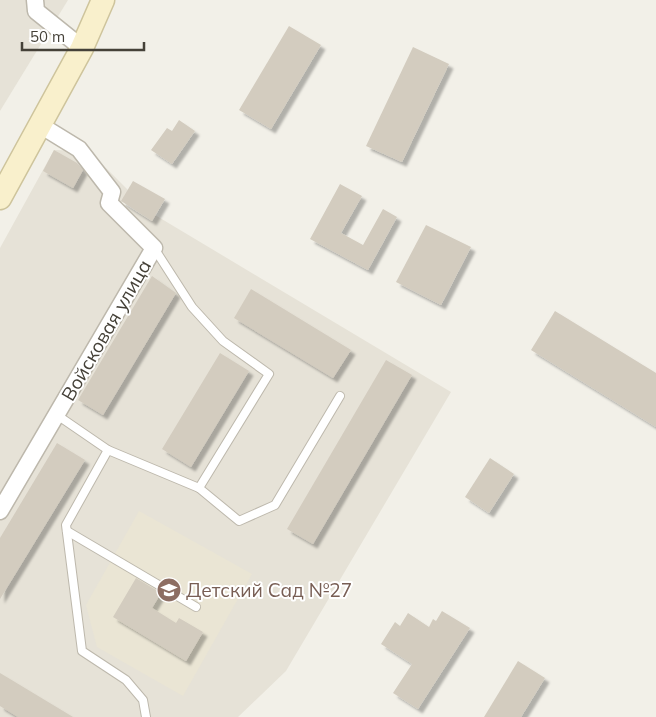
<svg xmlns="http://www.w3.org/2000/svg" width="656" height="717" font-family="Mulish,sans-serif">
<defs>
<filter id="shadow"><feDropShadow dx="4.5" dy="4.5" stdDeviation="1" flood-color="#0004"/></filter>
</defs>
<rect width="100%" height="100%" fill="#f2f0e8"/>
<g fill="#e6e2d7">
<polygon points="0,0 68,0 0,111"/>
<polygon points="54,150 89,151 128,190 121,203 152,221 155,215 451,392 286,671 238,717 0,717 0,248"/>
</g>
<polygon fill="#eae5d4" points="139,511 252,574 183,696 97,647 86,605"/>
<g fill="#d3ccbf" filter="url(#shadow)">
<polygon points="289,26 321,45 271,129 239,110"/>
<polygon points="413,47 449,64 402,162 366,146"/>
<polygon points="179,120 195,131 172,164 151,150 167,128 172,131"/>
<polygon points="54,150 77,163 83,170 73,188 43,171"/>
<polygon points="133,181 165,199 152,221 121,201"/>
<polygon points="340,184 362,196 341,233 363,245 383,209 397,217 368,270 310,239"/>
<polygon points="426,225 471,247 441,305 396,282"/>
<polygon points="152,276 176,293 103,415 78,400"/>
<polygon points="251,289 351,350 333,378 234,318"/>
<polygon points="555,311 656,373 656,427 531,350"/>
<polygon points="220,353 249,371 191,467 162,449"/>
<polygon points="386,360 412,375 313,544 287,529"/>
<polygon points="57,443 85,460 0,599 0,538"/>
<polygon points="490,458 514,474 489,513 465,497"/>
<polygon points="136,578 161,593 152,608 176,623 179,618 203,632 186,661 113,617"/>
<polygon points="442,611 470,628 418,709 393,693 412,664 381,644 395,622 400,626 408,613 429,627 433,619 436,621"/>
<polygon points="518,661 545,678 521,717 484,717"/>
<polygon points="0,673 73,717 18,717 0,706"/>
</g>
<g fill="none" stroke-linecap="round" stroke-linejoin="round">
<defs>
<g id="service">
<polyline points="57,415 108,450"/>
<polyline points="199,488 239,521 275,505 340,396"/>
<polyline points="67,531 196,607"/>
<polyline points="146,717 143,700 126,680 82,651 66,525 108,450 199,488 269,374 223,341 192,307 154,248"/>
</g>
<g id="minor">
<polyline points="35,0 36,11 82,48"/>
<polyline points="0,511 154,248 109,203 112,192 79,149 40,125"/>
</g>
<polyline id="secondary" points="0,198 82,48 103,0"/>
</defs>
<use href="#service" stroke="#bdb8ac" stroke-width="10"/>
<use href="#minor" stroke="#bdb8ac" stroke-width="19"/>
<use href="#secondary" stroke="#cec49c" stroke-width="25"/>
<use href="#service" stroke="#fff" stroke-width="8"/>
<use href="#minor" stroke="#fff" stroke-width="16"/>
<use href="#secondary" stroke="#f9f0cc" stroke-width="22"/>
</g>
<defs>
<symbol id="school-disc" viewBox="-11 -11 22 22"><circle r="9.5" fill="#8d6e63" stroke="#fff"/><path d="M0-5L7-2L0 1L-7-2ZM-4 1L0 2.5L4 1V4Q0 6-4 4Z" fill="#fff"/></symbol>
</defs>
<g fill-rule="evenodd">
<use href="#school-disc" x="155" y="576" width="28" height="28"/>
</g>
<g text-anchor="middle" stroke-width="4" stroke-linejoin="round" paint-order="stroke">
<g font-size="19" fill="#454138" stroke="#fff">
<text transform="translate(106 330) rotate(-60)" y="7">Войсковая улица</text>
</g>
<g font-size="19" fill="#785e54" stroke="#fff" text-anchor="start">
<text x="186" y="597">Детский Сад №27</text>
</g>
</g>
<path d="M22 42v8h122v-8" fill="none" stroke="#454138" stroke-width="2.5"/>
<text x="30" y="42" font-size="15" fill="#454138" stroke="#ffffff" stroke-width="4" paint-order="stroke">50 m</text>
</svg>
